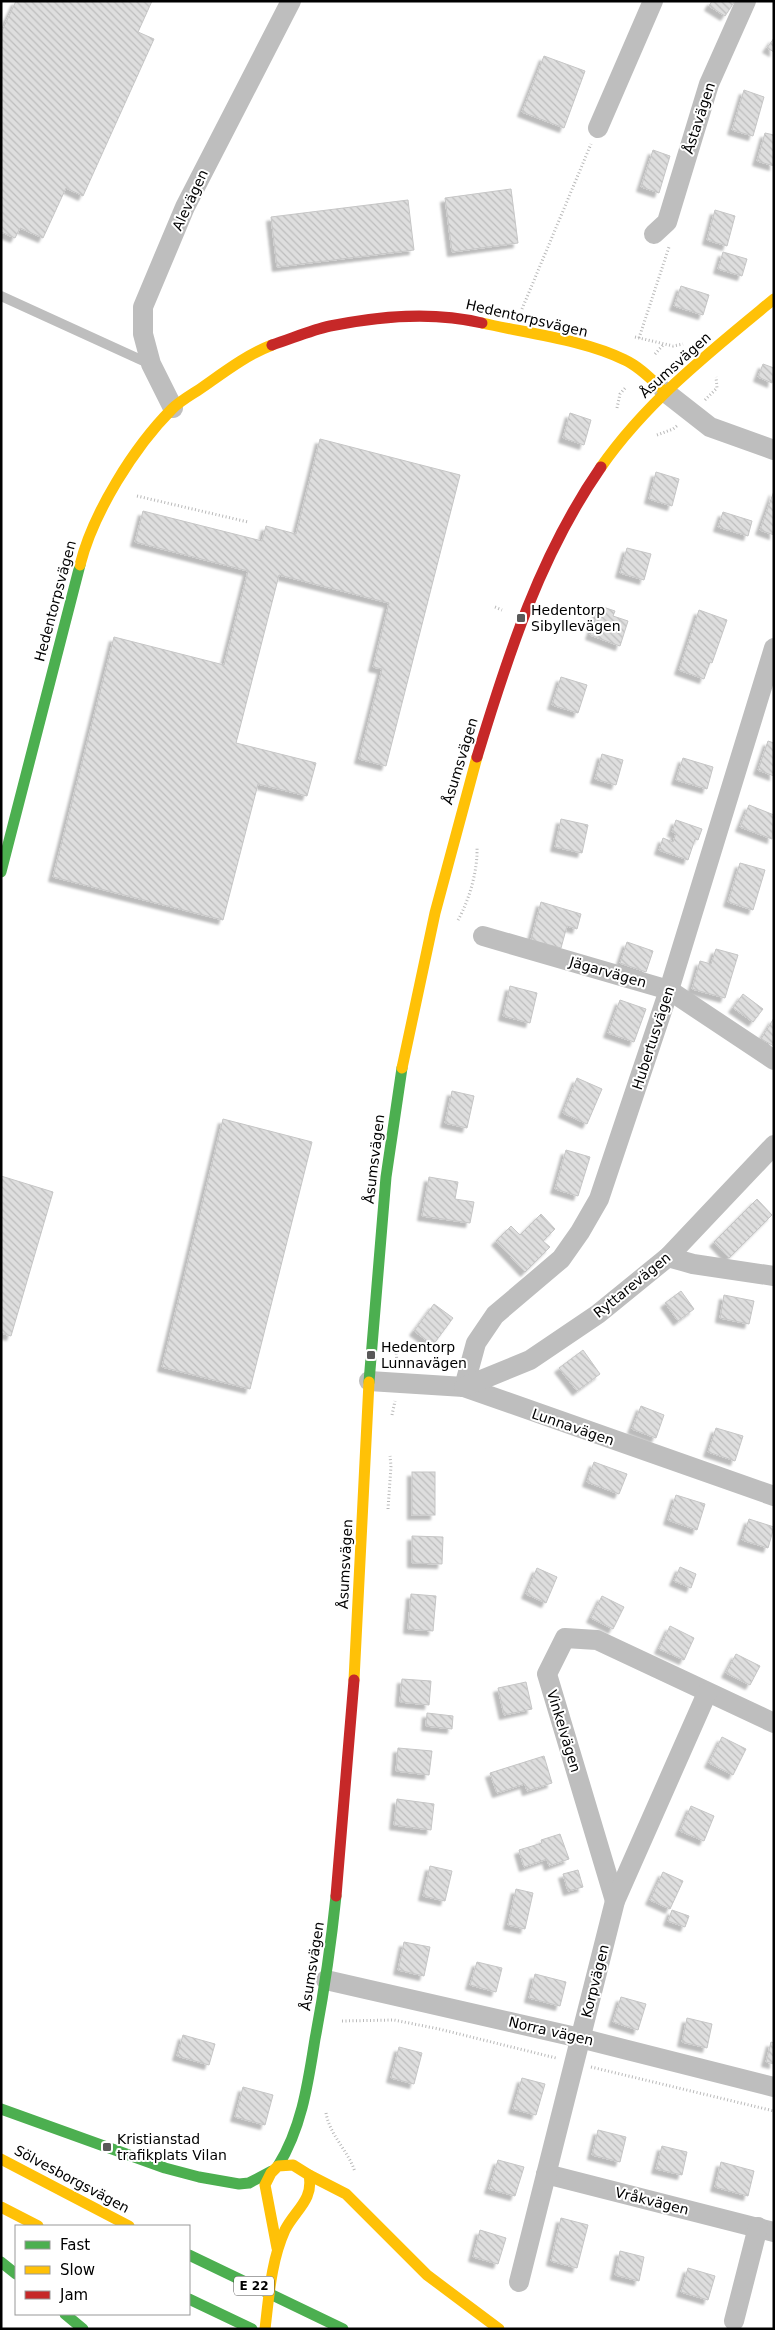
<svg xmlns="http://www.w3.org/2000/svg" width="775" height="2330" font-family="'DejaVu Sans',sans-serif">
<defs>
<pattern id="building-back-hatch" width="6" height="6" patternUnits="userSpaceOnUse" patternTransform="scale(1.25)"><rect width="6" height="6" fill="#dedede"/><path d="M-1 5l2 2M0 0l6 6M5-1l2 2" fill="none" stroke="#bdbdbd"/></pattern>
<filter id="shadow"><feDropShadow dx="-4.5" dy="4.5" stdDeviation="1" flood-color="#0004"/></filter>
</defs>
<rect width="100%" height="100%" fill="#fff"/>
<g fill="url(#building-back-hatch)" stroke="#c6c6c6" filter="url(#shadow)">
<polygon points="16,1 152,1 138,32 154,39 83,196 66,188 43,238 20,228 15,238 1,232 1,33"/>
<polygon points="712,1 735,1 725,16 709,6"/>
<polygon points="774,38 774,52 767,48"/>
<polygon points="544,56 585,71 564,128 522,112"/>
<polygon points="744,90 764,97 753,136 732,130"/>
<polygon points="765,133 774,135 774,166 757,161"/>
<polygon points="653,150 670,156 659,193 641,187"/>
<polygon points="511,189 518,243 452,252 445,198"/>
<polygon points="408,200 414,250 277,267 271,217"/>
<polygon points="715,210 735,216 727,246 707,240"/>
<polygon points="723,252 747,259 742,276 718,269"/>
<polygon points="681,286 709,295 703,315 674,306"/>
<polygon points="763,364 774,368 772,383 758,377"/>
<polygon points="570,413 591,420 584,445 563,438"/>
<polygon points="320,439 460,475 386,766 359,759 382,669 373,667 389,603 279,575 236,743 316,763 307,796 258,784 223,920 53,877 114,637 224,665 248,571 135,542 143,511 262,541 266,526 296,534"/>
<polygon points="656,472 679,479 672,506 649,499"/>
<polygon points="774,491 774,535 760,530"/>
<polygon points="723,512 752,521 748,536 718,527"/>
<polygon points="627,548 651,554 644,580 620,573"/>
<polygon points="600,606 615,611 613,616 628,621 620,646 590,635"/>
<polygon points="699,610 727,620 712,663 710,662 704,679 679,670"/>
<polygon points="561,677 587,685 578,713 552,705"/>
<polygon points="768,741 774,743 774,776 758,770"/>
<polygon points="602,754 623,760 616,785 595,779"/>
<polygon points="683,758 713,767 707,789 676,780"/>
<polygon points="749,805 774,815 772,839 740,827"/>
<polygon points="561,819 588,825 582,853 555,847"/>
<polygon points="676,820 702,829 698,840 695,839 688,860 659,850 663,838 673,842 676,833 672,832"/>
<polygon points="740,863 765,870 753,910 728,902"/>
<polygon points="541,902 581,914 577,929 567,926 561,948 531,940"/>
<polygon points="627,942 653,951 646,972 620,963"/>
<polygon points="716,949 738,955 725,998 692,989 700,961 711,964"/>
<polygon points="510,986 537,993 530,1023 503,1016"/>
<polygon points="743,994 763,1009 753,1022 733,1008"/>
<polygon points="620,1000 646,1009 634,1042 608,1033"/>
<polygon points="774,1018 774,1046 761,1039"/>
<polygon points="577,1078 602,1089 587,1124 563,1113"/>
<polygon points="452,1091 474,1096 467,1128 445,1123"/>
<polygon points="223,1119 312,1142 250,1389 162,1367"/>
<polygon points="566,1150 590,1157 578,1196 555,1189"/>
<polygon points="1,1176 53,1192 11,1336 1,1333"/>
<polygon points="429,1177 458,1182 455,1199 474,1202 470,1223 422,1216"/>
<polygon points="757,1199 772,1215 729,1258 714,1242"/>
<polygon points="541,1214 555,1229 543,1241 550,1247 525,1272 496,1241 511,1226 520,1235"/>
<polygon points="681,1291 694,1309 678,1321 665,1303"/>
<polygon points="724,1295 754,1301 749,1324 720,1318"/>
<polygon points="434,1304 453,1318 433,1345 414,1331"/>
<polygon points="583,1350 600,1374 577,1391 559,1368"/>
<polygon points="641,1406 664,1415 656,1438 632,1429"/>
<polygon points="716,1428 743,1436 735,1461 708,1452"/>
<polygon points="594,1462 627,1474 619,1494 587,1482"/>
<rect x="412" y="1472" width="23" height="43"/>
<polygon points="676,1495 705,1504 697,1530 668,1520"/>
<polygon points="749,1519 774,1527 768,1548 742,1540"/>
<polygon points="412,1536 443,1537 442,1564 412,1563"/>
<polygon points="680,1567 696,1574 691,1588 674,1581"/>
<polygon points="537,1568 557,1577 546,1603 526,1594"/>
<polygon points="411,1594 436,1596 433,1631 408,1629"/>
<polygon points="602,1596 624,1607 613,1629 591,1618"/>
<polygon points="670,1626 694,1638 684,1660 659,1649"/>
<polygon points="736,1654 760,1666 750,1685 726,1673"/>
<polygon points="402,1679 431,1681 429,1705 400,1702"/>
<polygon points="526,1682 532,1709 504,1715 498,1688"/>
<polygon points="427,1713 453,1716 452,1729 426,1726"/>
<polygon points="722,1737 746,1749 733,1775 709,1763"/>
<polygon points="398,1748 432,1751 429,1775 396,1771"/>
<polygon points="544,1756 552,1783 527,1791 525,1784 497,1793 490,1773"/>
<polygon points="397,1799 434,1804 431,1830 394,1825"/>
<polygon points="691,1806 714,1816 704,1841 680,1831"/>
<polygon points="560,1834 569,1859 549,1866 547,1859 524,1867 519,1850 542,1843 541,1840"/>
<polygon points="430,1866 452,1871 445,1901 423,1896"/>
<polygon points="578,1870 583,1887 568,1891 563,1874"/>
<polygon points="663,1872 683,1881 670,1909 650,1900"/>
<polygon points="516,1889 533,1893 525,1929 508,1925"/>
<polygon points="672,1910 689,1916 685,1927 668,1921"/>
<polygon points="404,1942 430,1947 424,1976 398,1970"/>
<polygon points="477,1962 502,1968 496,1992 470,1985"/>
<polygon points="535,1974 566,1982 560,2006 529,1998"/>
<polygon points="621,1997 646,2004 638,2030 613,2022"/>
<polygon points="687,2018 712,2024 707,2048 682,2042"/>
<polygon points="183,2035 215,2044 209,2065 177,2056"/>
<polygon points="771,2042 774,2043 774,2064 766,2062"/>
<polygon points="399,2047 422,2053 414,2084 391,2078"/>
<polygon points="522,2078 545,2084 536,2115 513,2109"/>
<polygon points="243,2087 273,2095 265,2125 235,2117"/>
<polygon points="598,2130 626,2137 620,2162 592,2155"/>
<polygon points="662,2146 687,2152 682,2175 656,2169"/>
<polygon points="498,2160 524,2167 515,2196 489,2189"/>
<polygon points="721,2162 754,2171 748,2196 715,2187"/>
<polygon points="561,2218 588,2225 577,2268 551,2261"/>
<polygon points="480,2230 506,2238 498,2264 473,2257"/>
<polygon points="620,2251 644,2257 639,2281 615,2275"/>
<polygon points="688,2268 715,2276 708,2300 681,2292"/>
</g>
<g fill="none" stroke-linecap="round" stroke-linejoin="round">
<g stroke="#b9b9b9" stroke-width="3" stroke-dasharray="1 2.5" stroke-linecap="butt">
<polyline points="522,309 591,144"/>
<polyline points="635,337 673,346 683,344"/>
<polyline points="639,338 669,247"/>
<polyline points="655,354 664,344"/>
<polyline points="705,400 717,388 716,377"/>
<polyline points="617,408 620,394 626,387"/>
<polyline points="657,435 673,429 678,425"/>
<polyline points="137,496 248,522"/>
<polyline points="495,607 502,610"/>
<path d="M458,920C469,901 478,870 477,847"/>
<polyline points="396,1350 397,1363"/>
<polyline points="392,1415 395,1401"/>
<polyline points="388,1509 391,1466 390,1456"/>
<polyline points="342,2021 394,2020 439,2029 556,2058"/>
<polyline points="591,2067 774,2111"/>
<path d="M326,2113C330,2136 348,2150 355,2172"/>
</g>
<polyline stroke="#bebebe" stroke-width="10" points="1,296 150,364"/>
<g stroke="#bebebe" stroke-width="20">
<polyline points="598,128 653,1"/>
<polyline points="654,234 667,222 709,84 746,1"/>
<polyline points="664,391 710,427 774,450"/>
<polyline points="173,408 151,364 143,334 143,307 185,207 291,1"/>
<polyline points="483,936 669,990 774,1060"/>
<polyline points="668,1257 693,1264 774,1276"/>
<polyline points="369,1381 464,1387 774,1496"/>
<polyline points="464,1387 476,1343 495,1315 561,1259 580,1232 599,1199 669,990 774,648"/>
<polyline points="464,1387 530,1360 598,1314 668,1257 774,1145"/>
<polyline points="615,1901 547,1674 565,1638 597,1640 774,1723"/>
<polyline points="326,1980 580,2038 774,2087"/>
<polyline points="546,2174 774,2232"/>
<polyline points="519,2282 615,1901 707,1693"/>
<polyline points="734,2321 758,2227"/>
</g>
<g stroke="#4caf50" stroke-width="11">
<polyline points="1,872 80,565"/>
<polyline points="369,1382 386,1177 402,1068"/>
<polyline points="1,2109 165,2168 199,2177 239,2184 249,2183 272,2171"/>
<path d="M278,2166C302,2127 308,2083 315,2039C324,1992 331,1944 336,1896"/>
<polyline points="189,2255 343,2329"/>
<polyline points="1,2262 16,2274"/>
<polyline points="189,2299 252,2329"/>
<polyline points="65,2314 83,2329"/>
</g>
<g stroke="#ffc107" stroke-width="11">
<path d="M482,323C526,333 585,340 625,360C640,367 652,380 664,391"/>
<path d="M601,467C647,401 712,350 774,299"/>
<path d="M80,565C93,513 134,447 172,409C180,401 191,395 200,389C223,373 246,355 272,345"/>
<polyline points="402,1068 435,913 477,757"/>
<polyline points="354,1680 369,1382"/>
<polyline points="1,2159 129,2226"/>
<polyline points="309,2175 346,2194 427,2275 499,2329"/>
<polyline points="1,2207 38,2226"/>
<path d="M265,2329C269,2296 271,2261 285,2230C295,2210 314,2200 309,2175L293,2165L278,2166L271,2173L265,2185L277,2248"/>
</g>
<g stroke="#c62828" stroke-width="11">
<path d="M272,345C291,339 311,330 330,326C380,316 432,311 482,323"/>
<path d="M477,757C508,655 540,555 601,467"/>
<polyline points="336,1896 354,1680"/>
</g>
</g>
<g fill="#595959" stroke="#fff" stroke-width="2">
<rect x="516" y="613" width="10" height="10" rx="2.5"/>
<rect x="366" y="1350" width="10" height="10" rx="2.5"/>
<rect x="102" y="2142" width="10" height="10" rx="2.5"/>
</g>
<g text-anchor="middle" stroke-width="4" stroke-linejoin="round" paint-order="stroke">
<rect fill="#fff" stroke="#4c4c4c" stroke-width="1" x="234" y="2276.5" width="40" height="19" rx="4"/>
<g font-size="12" font-weight="bold" fill="#000">
<text x="254" y="2290">E 22</text>
</g>
<g font-size="14" fill="#000" stroke="#fff">
<text transform="translate(699 118) rotate(-72)" y="5">Åstavägen</text>
<text transform="translate(190 200) rotate(-65)" y="5">Alevägen</text>
<text transform="translate(527 318) rotate(13)" y="5">Hedentorpsvägen</text>
<text transform="translate(675 365) rotate(-42)" y="5">Åsumsvägen</text>
<text transform="translate(55 601) rotate(-75)" y="5">Hedentorpsvägen</text>
<text transform="translate(460 761) rotate(-73)" y="5">Åsumsvägen</text>
<text transform="translate(608 972) rotate(16)" y="5">Jägarvägen</text>
<text transform="translate(653 1038) rotate(-72)" y="5">Hubertusvägen</text>
<text transform="translate(374 1159) rotate(-83)" y="5">Åsumsvägen</text>
<text transform="translate(632 1285) rotate(-39)" y="5">Ryttarevägen</text>
<text transform="translate(573 1427) rotate(19)" y="5">Lunnavägen</text>
<text transform="translate(345 1564) rotate(-87)" y="5">Åsumsvägen</text>
<text transform="translate(564 1731) rotate(73)" y="5">Vinkelvägen</text>
<text transform="translate(312 1966) rotate(-81)" y="5">Åsumsvägen</text>
<text transform="translate(595 1981) rotate(-76)" y="5">Korpvägen</text>
<text transform="translate(551 2031) rotate(13)" y="5">Norra vägen</text>
<text transform="translate(72 2179) rotate(28)" y="5">Sölvesborgsvägen</text>
<text transform="translate(652 2201) rotate(14)" y="5">Vråkvägen</text>
</g>
<g font-size="14" fill="#000" stroke="#fff" text-anchor="start">
<text x="531" y="615">Hedentorp<tspan x="531" dy="16">Sibyllevägen</tspan></text>
<text x="381" y="1352">Hedentorp<tspan x="381" dy="16">Lunnavägen</tspan></text>
<text x="117" y="2144">Kristianstad<tspan x="117" dy="16">trafikplats Vilan</tspan></text>
</g>
</g>
<rect width="775" height="2330" fill="none" stroke="#000000" stroke-width="5"/>
<rect x="15" y="2225" width="175" height="90" fill="#ffffff" stroke="#999999"/>
<rect x="25" y="2241" width="25" height="8" fill="#4caf50" stroke="#999999"/>
<text x="60" y="2250" font-size="15" fill="#000000">Fast</text>
<rect x="25" y="2266" width="25" height="8" fill="#ffc107" stroke="#999999"/>
<text x="60" y="2275" font-size="15" fill="#000000">Slow</text>
<rect x="25" y="2291" width="25" height="8" fill="#c62828" stroke="#999999"/>
<text x="60" y="2300" font-size="15" fill="#000000">Jam</text>
</svg>
